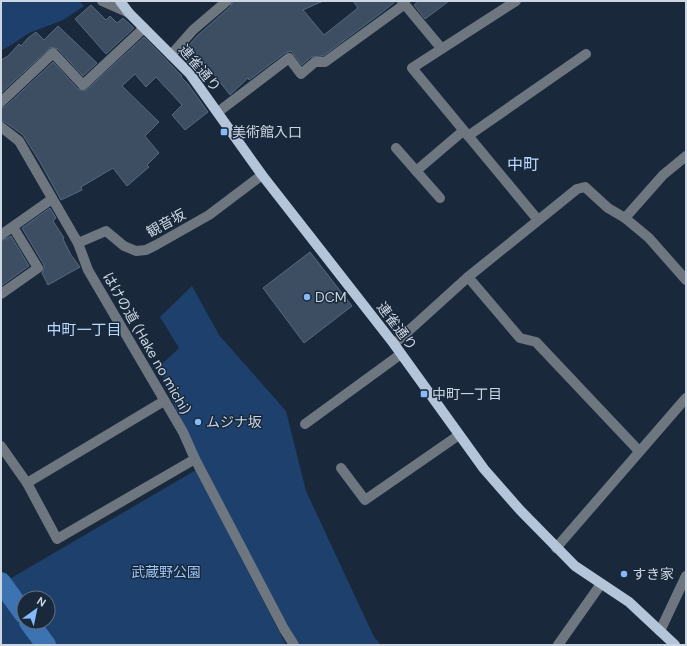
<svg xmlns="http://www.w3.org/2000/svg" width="687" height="646" font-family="'DM Sans','Noto Sans JP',sans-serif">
<rect width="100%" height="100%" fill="#19293b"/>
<g fill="#1d416c" fill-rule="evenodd">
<polygon points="1,1 79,1 84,6 63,20 29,33 8,47 1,50"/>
<polygon points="192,286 219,335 286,411 306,491 374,637 381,645 299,645 250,559 182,425 159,367 179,348 160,317"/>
<path d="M196,470L286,645H1V584ZM24,598H48V622H24Z"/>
</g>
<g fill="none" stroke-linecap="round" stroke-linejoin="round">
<g stroke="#3e73b1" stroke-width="20">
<polyline points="1,582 24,614"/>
<polyline points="29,622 46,645"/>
</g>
</g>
<g fill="#3d4e63" stroke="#57697f">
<polygon points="233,1 323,1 303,10 324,35 358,8 353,1 396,1 381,13 323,56 311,57 302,65 291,51 285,53 249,80 248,78 230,95 213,73 207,79 195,65 193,67 180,55 198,35 231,6"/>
<polygon points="419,1 449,1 425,19 414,5"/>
<polygon points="91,5 106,20 110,16 117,23 123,18 134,28 106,54 75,19"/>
<polygon points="58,26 97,63 83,76 58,49 51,47 1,93 1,60 8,56 19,44 21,46 28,38 36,32 44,40"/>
<polygon points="144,37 182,76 181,77 188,84 208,112 185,130 172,115 182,105 156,77 146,87 135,74 122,86 159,122 145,136 159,153 147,165 149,167 127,186 113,168 81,187 82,190 61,200 40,162 23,135 5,122 1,121 1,108 5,107 53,62 78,89 85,91"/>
<polygon points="50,208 56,218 53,221 64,238 63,239 71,255 80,267 48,285 42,273 44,268 44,265 22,228"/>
<polygon points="11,236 29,266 1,286 1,241"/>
<polygon points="310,252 352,306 304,343 263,288"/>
</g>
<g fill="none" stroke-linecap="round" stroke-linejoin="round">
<g stroke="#6e7680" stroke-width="10">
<polyline points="102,1 129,13"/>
<polyline points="402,1 441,48"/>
<polyline points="516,1 412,68 538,220"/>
<polyline points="171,55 193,30 227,1"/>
<polyline points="1,102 53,53 83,85 144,28"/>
<polyline points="218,112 289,58 301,74 315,62 325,62 405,4"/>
<polyline points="1,127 19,141 78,243 88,270 183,432 195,459 284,629 294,645"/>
<polyline points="468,136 586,54"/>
<polyline points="396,148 440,198"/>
<polyline points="416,171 463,131"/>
<polyline points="625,218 663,175 686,156"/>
<polyline points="1,235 52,199"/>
<polyline points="78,243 106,231 124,246 136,251 146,250 156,245 209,215 262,175"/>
<polyline points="468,277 520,338 536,342 639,451"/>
<polyline points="1,294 38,268 13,227"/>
<polyline points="394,344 468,277 577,189 585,187 608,208 625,218 649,238 686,280"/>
<polyline points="305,424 401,354"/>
<polyline points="1,446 27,483 57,539 195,459"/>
<polyline points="341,468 365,500 459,435"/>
<polyline points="27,483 164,401"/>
<polyline points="556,548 686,398"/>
<polyline points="660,631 686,576"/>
<polyline points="558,645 601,584"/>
</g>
<polyline stroke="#b4c5da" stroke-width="10" points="120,1 129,13 190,74 262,175 394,344 484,469 520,510 575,566 629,602 675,645"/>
</g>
<g fill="#86bbfb" stroke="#19293b" stroke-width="1.5">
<rect x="220" y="128" width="8" height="8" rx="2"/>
<circle cx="307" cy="297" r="4"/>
<rect x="420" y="390" width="8" height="8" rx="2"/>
<circle cx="198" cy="422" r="4"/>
<circle cx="624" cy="574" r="4"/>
</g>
<g text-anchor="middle" stroke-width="3" stroke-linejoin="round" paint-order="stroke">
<g font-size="14" fill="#cdd7e3" stroke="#19293b">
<text transform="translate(200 68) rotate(50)" y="5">連雀通り</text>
<text transform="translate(166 223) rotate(-29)" y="5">観音坂</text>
<text transform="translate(397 326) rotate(53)" y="5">連雀通り</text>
<text transform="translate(147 343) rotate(60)" y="5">はけの道 (Hake no michi)</text>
</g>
<g font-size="14" fill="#cdd7e3" stroke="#19293b" text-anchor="start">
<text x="232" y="137">美術館入口</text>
<text x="315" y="302">DCM</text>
<text x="432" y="399">中町一丁目</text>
<text x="206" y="427">ムジナ坂</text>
<text x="632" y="579">すき家</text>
</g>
<g font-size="14" fill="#9ac4f7" stroke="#19293b">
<text x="166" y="577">武蔵野公園</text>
</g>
<g font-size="15" fill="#bbd9fe" stroke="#19293b">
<text x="84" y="335">中町一丁目</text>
</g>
<g font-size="16" fill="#bbd9fe" stroke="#19293b">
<text x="523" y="170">中町</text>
</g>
</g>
<rect width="687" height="646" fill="none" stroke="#cdd7e3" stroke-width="4"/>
<g transform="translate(36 610) rotate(33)"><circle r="19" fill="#19293b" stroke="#616f7e"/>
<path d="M0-3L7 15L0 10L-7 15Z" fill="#86bbfb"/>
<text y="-6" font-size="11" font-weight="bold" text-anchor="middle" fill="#cdd7e3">N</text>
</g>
</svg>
